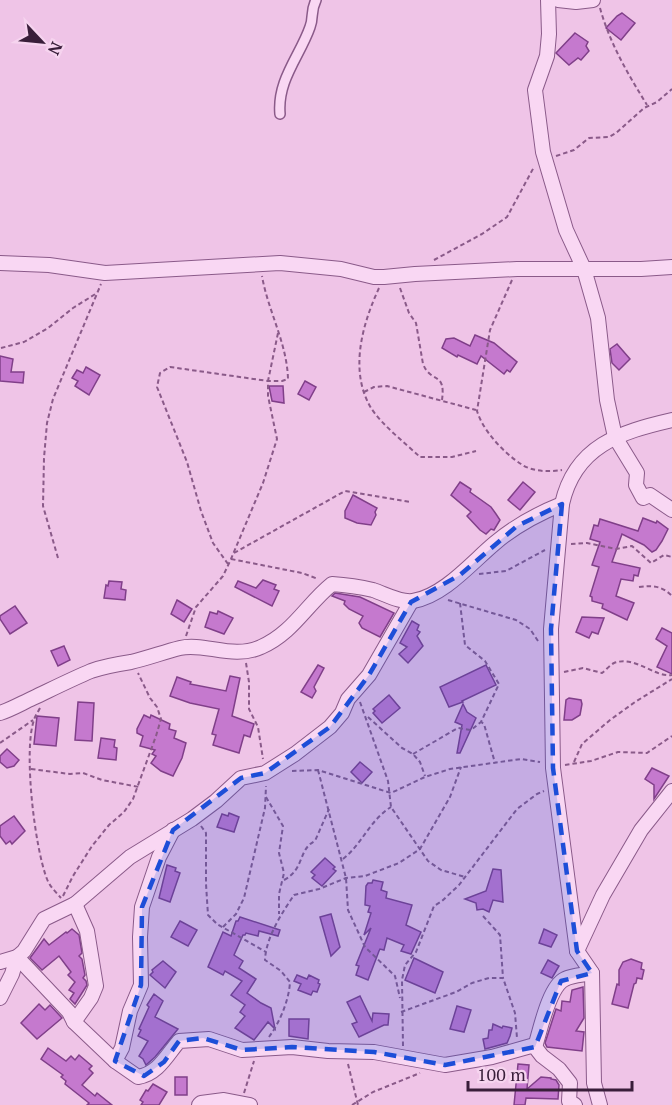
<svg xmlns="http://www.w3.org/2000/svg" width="672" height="1105" font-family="'PT Serif',serif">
<rect width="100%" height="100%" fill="#efc4e7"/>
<g fill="#c579ce" stroke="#803f89" stroke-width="1.5">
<polygon points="622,13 635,23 621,40 606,28 617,16"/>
<polygon points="575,33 588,42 586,46 589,51 581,60 578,58 569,65 556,53"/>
<polygon points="475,335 494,343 517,362 510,372 507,370 504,374 481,356 477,364 458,355 457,357 442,348 446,339 454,338 470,346"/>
<polygon points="617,344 630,359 619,370 612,363 610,349"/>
<polygon points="0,356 13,359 11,372 24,372 23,383 0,381"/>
<polygon points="86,367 100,375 89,395 75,386 78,381 72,378 77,370 83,373"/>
<polygon points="305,381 316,387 309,400 298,394"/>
<polygon points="269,386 283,386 284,403 272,401"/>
<polygon points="460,482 471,489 470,492 491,507 496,514 500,520 494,530 491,529 486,534 480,530 467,516 471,512 451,495"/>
<polygon points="523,482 535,492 520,510 508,500"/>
<polygon points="353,495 377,508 375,512 376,515 371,525 357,523 345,518 345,511"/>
<polygon points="643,518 656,523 657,521 668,529 662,541 656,550 652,552 644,545 622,534 612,562 640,568 638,576 634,575 633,581 621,579 616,596 634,603 627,620 602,608 603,604 592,601 592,597 590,596 599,567 592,565 600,542 590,539 594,525 598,526 600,519 638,531"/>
<polygon points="263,580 276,585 274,589 279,591 272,606 235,587 238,581 256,588"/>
<polygon points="109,581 122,582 121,589 126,590 125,600 104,598 106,585 108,586"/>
<polygon points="335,593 360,597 394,613 380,637 362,628 359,623 363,616 349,609 344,604 345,601 332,596"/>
<polygon points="177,600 192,609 184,622 171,614"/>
<polygon points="15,606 27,623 10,634 0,619 0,616"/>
<polygon points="218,611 233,618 224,634 205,627 210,612 217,614"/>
<polygon points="582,617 604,618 598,634 592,632 589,638 576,632"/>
<polygon points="412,621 419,625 417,630 420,632 417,636 423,646 408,663 399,654 407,647 400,643"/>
<polygon points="662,628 672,633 672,674 657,667 667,646 656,639"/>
<polygon points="64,646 70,660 58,666 51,651"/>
<polygon points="318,665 324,668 314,687 316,691 312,698 301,692"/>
<polygon points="486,665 496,685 462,701 463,702 449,707 440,687"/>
<polygon points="230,676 240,678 232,716 254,724 250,737 244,735 239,753 213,745 216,735 212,734 219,709 190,703 170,696 177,677 191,682 190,684 226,691"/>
<polygon points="389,695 400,708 382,723 373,713 375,711 373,709"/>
<polygon points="569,698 581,700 582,704 580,715 572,720 564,720 566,700"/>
<polygon points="78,702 94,703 92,741 75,740"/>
<polygon points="463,704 467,712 476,718 460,753 457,753 462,725 455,722"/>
<polygon points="144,715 150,718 151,715 170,724 169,729 176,731 174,738 186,743 182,758 173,776 161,771 151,763 156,756 152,754 155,750 140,746 143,736 137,733 137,729"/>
<polygon points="37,716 59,718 56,746 34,744"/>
<polygon points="101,738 115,740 114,747 117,748 116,760 98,758"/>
<polygon points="7,749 19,760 14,766 7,768 0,762 0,756"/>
<polygon points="360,762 372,772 362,783 351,772"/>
<polygon points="652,768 669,776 654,799 654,785 645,779"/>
<polygon points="229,813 239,817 234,832 217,827 222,814 228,816"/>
<polygon points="14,816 25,831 12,844 10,841 6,844 0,836 0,826"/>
<polygon points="325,858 335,867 333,869 336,871 322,886 312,878 315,875 311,872"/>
<polygon points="167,865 176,868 175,871 180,873 170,902 159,898"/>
<polygon points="493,869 501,870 503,902 493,900 489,912 483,909 477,910 476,903 465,899 486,891"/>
<polygon points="373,880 383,882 381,890 387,892 386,898 412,905 406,925 421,932 411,954 401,951 404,945 387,938 384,950 380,949 379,951 368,980 356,975 359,966 356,965 371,928 364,935 371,913 368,912 370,906 365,905 366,886 368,883 372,883"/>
<polygon points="331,914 340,947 331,956 320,917"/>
<polygon points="240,917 280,930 278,936 259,931 258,936 246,933 245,935 243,935 234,955 243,961 239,968 256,979 247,993 261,1003 271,1008 275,1029 268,1022 254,1040 235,1028 245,1016 240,1012 245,1005 231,995 242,981 225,971 223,975 208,967 223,932 231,936 236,921 238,921"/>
<polygon points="180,921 197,930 188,946 171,937"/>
<polygon points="72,929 79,935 82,953 79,956 82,959 85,975 83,978 86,981 87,985 75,1004 70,999 74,993 69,990 75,982 68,975 71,972 59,956 42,970 30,958 44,939 49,945 66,932 67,933"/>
<polygon points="544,929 557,935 551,947 539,943"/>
<polygon points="414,958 443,972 435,993 405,980"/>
<polygon points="631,959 642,963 641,969 644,970 642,979 637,978 636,983 634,984 628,1008 612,1004 617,984 619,985 619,970 623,962"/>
<polygon points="548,960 559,966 552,978 541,973"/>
<polygon points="163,961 176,972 165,988 150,975 153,972 152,970"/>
<polygon points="297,975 307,979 309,975 319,980 318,983 320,984 317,992 313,991 311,995 298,990 301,984 294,981"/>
<polygon points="583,987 584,1018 576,1031 584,1032 582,1051 547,1047 545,1043 556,1009 561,1011 562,1001 570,1002 572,990"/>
<polygon points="154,994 163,1001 155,1017 178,1029 155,1057 146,1065 143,1059 139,1056 148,1041 138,1036 141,1030 139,1029 149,1007 147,1005"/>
<polygon points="360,996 372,1021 373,1013 389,1014 388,1025 384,1025 359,1037 352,1024 357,1022 347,1002"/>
<polygon points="39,1004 45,1010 50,1005 62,1018 37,1039 21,1023"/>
<polygon points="457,1006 471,1010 464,1032 450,1029"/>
<polygon points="289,1019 309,1019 308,1039 289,1036"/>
<polygon points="493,1024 502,1028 503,1026 512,1028 510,1036 507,1043 485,1049 483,1039 488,1038 489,1030 492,1030"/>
<polygon points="48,1048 66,1061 71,1056 75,1060 79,1055 92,1066 89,1069 93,1073 82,1085 95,1096 97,1093 112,1105 87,1105 89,1103 65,1084 66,1081 61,1077 63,1075 41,1059"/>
<polygon points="518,1064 529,1065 527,1089 541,1077 551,1078 551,1079 556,1080 559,1085 558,1099 526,1098 525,1105 514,1105"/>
<rect x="175" y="1077" width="12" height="18"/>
<polygon points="153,1084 167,1092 159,1105 141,1105 143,1102 140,1100 146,1090 148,1091"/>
</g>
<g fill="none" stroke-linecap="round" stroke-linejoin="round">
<defs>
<path id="pedestrian" d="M280,114C277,80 300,56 310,27C314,17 310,12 316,0"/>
<g id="minor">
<polyline points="548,0 549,34 547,56 535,90 543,152 566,230 584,269 598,318 607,400 615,437 637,473 636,485 643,498 650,495 672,510"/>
<polyline points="558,0 576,2 593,0"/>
<polyline points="0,263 49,265 105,273 280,263 341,269 374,277 384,277 415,274 517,269 641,269 672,267"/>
<path d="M0,713C12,709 22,703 33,698C52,689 72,679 91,671C105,666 118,664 131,662C148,658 164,652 180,648C204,642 233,660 261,647C293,633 307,604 332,584C346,585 360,587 373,590C385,594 401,603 413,601C444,596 472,562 495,543C515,526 537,514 562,504"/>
<path d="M75,904L87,931L96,986L91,998L74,1022L115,1061L138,1077C158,1074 167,1055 179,1041L209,1039L242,1050L292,1047L328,1051L374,1052L445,1065L492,1057L531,1046L535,1047L542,1056L559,1069L570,1083L569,1101L575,1105"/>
<polyline points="577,951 603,895 641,830 672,791"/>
<polyline points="17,957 69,1012 74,1022"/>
<polyline points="0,962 17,957 24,951 44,919 75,904 130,857 192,819 216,801 241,778 265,773 295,754 330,727 342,713 348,699 369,675 411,602"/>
<polyline points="0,998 12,974 17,957"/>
<path d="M535,1047C540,1031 549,986 565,979C573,975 584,975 592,973"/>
<polyline points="115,1061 122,1048 130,1011 141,985 140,937 142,907 159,857 173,830"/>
<polyline points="199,1105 201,1103 224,1100 250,1105"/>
<path d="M600,1105L594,1083L592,973L577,951L553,768L551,629L562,504C575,446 620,432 672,420"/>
</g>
</defs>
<use href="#pedestrian" stroke="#8a5a89" stroke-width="12"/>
<use href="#minor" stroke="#8a5a89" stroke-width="16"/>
<g stroke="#8a5a89" stroke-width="2" stroke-dasharray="4.5 3" stroke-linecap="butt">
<path d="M600,8C610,44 628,74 647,105"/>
<polyline points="556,156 574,150 589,138 609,137 616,133 644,108 657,102 672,89"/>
<polyline points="434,260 482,234 507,217 534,167"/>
<path d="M512,280L490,330L477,411C483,431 504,453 521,464C532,472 550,472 562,470"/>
<path d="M379,288C362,325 349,371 371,408C382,425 405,443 420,457H452L476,451"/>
<path d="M400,288L409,313L416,323L423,364C431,384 446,371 442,400"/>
<polyline points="1,348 24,342 48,328 73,308 97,293"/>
<polyline points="364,392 374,387 387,386 476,410"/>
<polyline points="571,544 587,543 616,549 632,546 651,563 664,555 672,557"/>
<polyline points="234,553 345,491 410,502"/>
<polyline points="58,558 43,506 44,458 47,423 53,399 101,284"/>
<polyline points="231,559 302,573 318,579"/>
<path d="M228,564L213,543L201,511L187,462L157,387L160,373L170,367L268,381H282L288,379C287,343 268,311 262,276"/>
<polyline points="479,574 506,571 545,550"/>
<path d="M639,587C653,585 662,586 672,596"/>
<polyline points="448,600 516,620 530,629 538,641"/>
<polyline points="460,603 465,645 485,661 499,684 481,722 484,724 495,763"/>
<polyline points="186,636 196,607 223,576 231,559 263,483 277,439 268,396 268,381 278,333"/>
<polyline points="246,663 249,682 249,709 258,727 263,759"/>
<path d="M564,672L583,668L602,673C606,670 610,665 614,663C635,655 655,678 672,675"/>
<polyline points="360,702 388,781 391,807 428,861 441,870 465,877"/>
<path d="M40,708C38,712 35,716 34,720C23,751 35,849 47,879C50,887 56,892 61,898"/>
<polyline points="368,717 402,748 413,754 420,762 425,776"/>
<polyline points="0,743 33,720"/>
<polyline points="413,754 458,728 471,730 481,722"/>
<polyline points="574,762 582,744 610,720 635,702 672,679"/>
<polyline points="565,765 591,761 618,752 647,753 672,736"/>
<polyline points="31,769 70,774 83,773 102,780 139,787"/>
<polyline points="318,770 346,878 348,910 365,947 395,976 400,998"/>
<polyline points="292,771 318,770 391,793 425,777 450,769 521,759 540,762"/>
<polyline points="266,797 283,826 279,853 284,873 279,894 279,914"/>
<polyline points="201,826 206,833 206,884 208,915 217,924 266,952"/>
<path d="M343,859C362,844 370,820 391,807"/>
<path d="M284,880C305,869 298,849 315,841L329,809"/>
<polyline points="63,896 73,876 92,846 109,825 124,812 133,799 156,736 161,719 157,707 150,698 138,673"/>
<polyline points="483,916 500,935 503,978"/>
<polyline points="223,927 236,914 244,898 265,808 266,786"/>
<polyline points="401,1012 456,992 472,983 489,978 503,978 515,1013 517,1038"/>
<path d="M269,1037C280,1022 289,1000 290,982L281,971L265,960C266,937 282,913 294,895L319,889L346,878L365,876L399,863L420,849L450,797L461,767"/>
<polyline points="403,1046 402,980 405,965 416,952 434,906 442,901 459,885 517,809 537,794 544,791"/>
<polyline points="348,1064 358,1105"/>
<polyline points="244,1093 254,1061"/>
<polyline points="352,1105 373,1092 420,1073"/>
</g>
<use href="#pedestrian" stroke="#f9d7f3" stroke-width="9"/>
<use href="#minor" stroke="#f9d7f3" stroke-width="14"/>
</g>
<path fill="#1d4ed8" fill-opacity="0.2" stroke="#1d4ed8" stroke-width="4.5" stroke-dasharray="12 8" stroke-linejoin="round" d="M562,504L551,629L553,768L577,951L592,973L561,981L535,1047L445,1065L374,1052L292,1047L242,1050L203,1038L179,1041L164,1062L144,1076L115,1061L141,985L142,907L173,830L241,778L265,773L330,727L369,675L411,602L460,575L517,526Z"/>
<g transform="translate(42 42) rotate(116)" stroke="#f6d4ef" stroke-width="4.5" paint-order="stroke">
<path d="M0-4.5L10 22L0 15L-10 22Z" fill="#391e3a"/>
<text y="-9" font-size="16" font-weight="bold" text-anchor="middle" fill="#391e3a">N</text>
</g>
<path d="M468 1081v9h164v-9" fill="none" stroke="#391e3a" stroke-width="3"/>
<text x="477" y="1081" font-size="18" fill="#391e3a" stroke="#f6d4ef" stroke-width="4.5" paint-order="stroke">100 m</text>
</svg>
